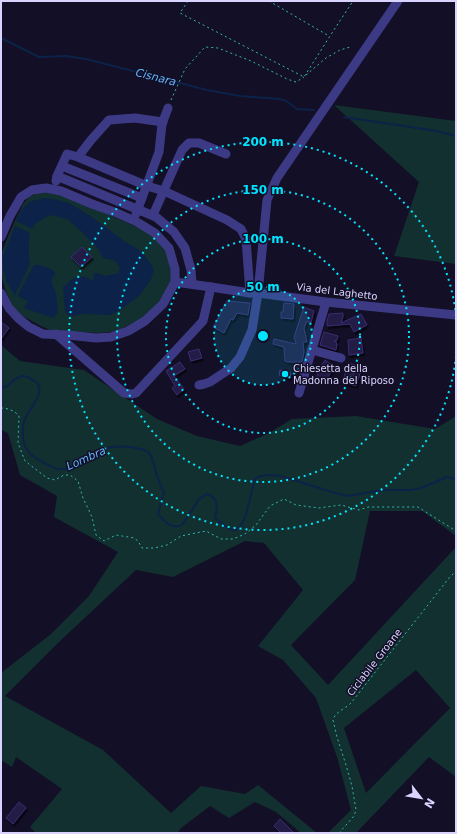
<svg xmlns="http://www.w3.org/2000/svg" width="457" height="834" font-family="'DejaVu Sans',sans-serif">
<defs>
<filter id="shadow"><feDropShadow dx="1.5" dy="2.5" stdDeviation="0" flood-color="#0009"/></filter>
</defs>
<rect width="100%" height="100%" fill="#130f26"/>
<g fill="#12302f" fill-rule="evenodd">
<polygon points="334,105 456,121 456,264 394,256 419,182"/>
<polygon points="40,192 55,194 73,200 121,220 150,233 161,243 167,253 171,263 172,279 160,302 144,317 117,331 98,333 50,330 41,326 21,315 14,308 6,292 1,275 1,254 13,225 23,204 29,197"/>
<path d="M1,345L20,361L84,370L157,419L197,436L240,446L269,433L292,419L356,416L435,429L456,416V536L422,511H370L355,580L291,645L328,685L456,547V777L429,757L356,833H328L351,810L337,757L316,698L283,660L258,646L303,590L264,543L245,541L173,577L136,570L59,642L5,696L103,750L171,813L201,786L245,794L258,785L317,833H301L276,812L255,802L229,818L210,806L180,829L178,833H36L30,827L62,789L16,757L12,767L1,760V673L51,634L89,596L118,552L54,517L57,496L20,475L8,433L1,430ZM416,670L450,708L366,793L344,728Z"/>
</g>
<g fill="#0c2248">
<path d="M44,198L58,200L69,203L92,217L124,241L141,251L151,264L154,271L151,279L146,287L140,295L123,308L111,315L82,314L72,316L67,314L65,311L63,287C75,277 79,272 93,281L94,273H98L104,276L119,273L120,267L114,260L103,258L99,250L81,231L67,219L51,215L44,218L35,224L32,229L16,221L21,210L29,202Z"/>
<polygon points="15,226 30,233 29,242 29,257 30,264 15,295 6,281 3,268 3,256"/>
<path d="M34,265C42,265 49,267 55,272V275L51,280L56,294L58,312L53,318L24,308L28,301L17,296Z"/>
</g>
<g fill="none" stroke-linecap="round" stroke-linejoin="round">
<g stroke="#0c2248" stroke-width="2">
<polyline points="1,38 39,57 66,56 86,59 207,90 240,96 280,99 286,101 297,109 314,110"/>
<polyline points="344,117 437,131 456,136"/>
<path d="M1,388C3,387 5,387 7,386C12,383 15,377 22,376C26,376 30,378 33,380C50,388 29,409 25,419C22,426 22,438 25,446C29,456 41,461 50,466C67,476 86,461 100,452C102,451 105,449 108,448C114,446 128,446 135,448C140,449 145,449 149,453C155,460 154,470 158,478C159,483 162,488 164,492L158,514C164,521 173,531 183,524L199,499L207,494C220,499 217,507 215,518L229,529L236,530L241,525L245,518L255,479L260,476L270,475L281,476L335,493L348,496L382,490H411L421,488L447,477L456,479"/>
</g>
</g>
<g fill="#241b47" stroke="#3b2d73" filter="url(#shadow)">
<polygon points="82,247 92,257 81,267 71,257"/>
<polygon points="227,301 250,303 248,315 237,313 233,320 231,319 224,333 213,327"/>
<polygon points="284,303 294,304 293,319 281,318 281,312 283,312"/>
<polygon points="304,307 314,311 311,323 307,321 304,328 307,342 303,342 304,352 302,362 287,362 286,361 285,361 284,347 273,344 274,339 296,344 294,337"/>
<polygon points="343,313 343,317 341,323 361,314 367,325 354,332 350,324 327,326 327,321 329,314"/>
<polygon points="1,322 9,328 1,339"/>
<polygon points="324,332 338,336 337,340 334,341 336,341 336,343 337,344 336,350 320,345"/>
<polygon points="361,338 363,353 349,355 348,340"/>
<polygon points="199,349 202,358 191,361 188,352"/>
<polygon points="325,360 335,367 325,381 322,379 320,381 316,378 318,374 316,373"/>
<polygon points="180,362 185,369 174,376 184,389 177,395 172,388 175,386 166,371"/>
<polygon points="348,363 362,367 356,386 343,382"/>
<polygon points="280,370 291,373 290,378 279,375"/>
<polygon points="19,802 26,808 13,824 6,818"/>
<polygon points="280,819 294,833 281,833 274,826"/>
</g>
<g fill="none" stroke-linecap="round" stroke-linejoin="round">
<g stroke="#2fb8b0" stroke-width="1" stroke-dasharray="2 3" stroke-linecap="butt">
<polyline points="188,1 180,13 304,77 330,36 353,1"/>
<polyline points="269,1 329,36"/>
<polyline points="306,75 326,58 340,50 350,47"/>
<polyline points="171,100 185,69 205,47 218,48 251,61 287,79 296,82 304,77"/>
<path d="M1,408C8,408 15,411 19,416L18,443L25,461L47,478L55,480L64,475H70L78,481L83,498L92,517L96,535L104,541L116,535L134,538L138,541L142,548H154L167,545L181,536L206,531L221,539H233L245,534L256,525L270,506L284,499L296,505L319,508L341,505L359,510L368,507H418L456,531"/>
<path d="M339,833L354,816L356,810L352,786L346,765L337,737L333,720C335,712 345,709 351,703L449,578L456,571"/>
</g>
<g stroke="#3d3a85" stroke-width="9">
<polyline points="78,157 91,140 109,120 135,118 163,122"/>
<polyline points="62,166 142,198"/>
<polyline points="57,176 67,154 78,157 147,186 164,191 227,220 241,229 246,239 250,293"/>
<polyline points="56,181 57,176 156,217 174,232 185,248 191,270 192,284"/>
<polyline points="136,214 159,152 162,124 168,108"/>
<polyline points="153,215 182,150 189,143 199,143 226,154"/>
<polyline points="1,237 10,216 21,197 32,190 46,188 61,191 92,204 117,213 137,222 155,233 169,248 175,269 175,282 163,304 145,321 128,331 111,337 96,338 68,335 43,334 29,327 18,318 9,308 1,293"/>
<polyline points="175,282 211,287 250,293 258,293 326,302 456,315"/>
<polyline points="56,334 124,393 132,394 136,393 203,321 211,287"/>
<polyline points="312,350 341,358"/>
<polyline points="199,385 204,384 210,382 231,368 240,357 252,330 258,293 267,200 277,178 398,1"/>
<polyline points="299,393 326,302"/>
</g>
</g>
<circle cx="263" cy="336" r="49" fill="#00e5ff" fill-opacity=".12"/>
<g fill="none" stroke="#00e5ff" stroke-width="2" stroke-dasharray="2 4">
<circle cx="263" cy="336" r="49"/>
<circle cx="263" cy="336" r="97"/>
<circle cx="263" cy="336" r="146"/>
<path d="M456 356A194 194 0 1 1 456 316"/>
</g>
<circle fill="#00e5ff" stroke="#130f26" stroke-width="1.5" cx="285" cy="374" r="4"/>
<g text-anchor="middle" stroke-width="3" stroke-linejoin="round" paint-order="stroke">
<g font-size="10" fill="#d9d4ff" stroke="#130f26">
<text transform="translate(337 291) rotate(7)" y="4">Via del Laghetto</text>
<text transform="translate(374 662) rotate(-52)" y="4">Ciclabile Groane</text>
</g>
<g font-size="10" fill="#d9d4ff" stroke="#130f26" text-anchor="start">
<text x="293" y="372">Chiesetta della<tspan x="293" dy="12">Madonna del Riposo</tspan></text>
</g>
<g font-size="11" font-style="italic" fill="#62b6ff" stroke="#130f26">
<text transform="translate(156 77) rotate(14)" y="4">Cisnara</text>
<text transform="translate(86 458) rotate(-24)" y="4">Lombra</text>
</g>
</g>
<circle cx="263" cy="336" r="6" fill="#00e5ff" stroke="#130f26" stroke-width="2"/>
<g font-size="12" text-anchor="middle" font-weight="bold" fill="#00e5ff" stroke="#130f26" stroke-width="3" stroke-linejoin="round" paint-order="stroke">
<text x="263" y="146">200 m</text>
<text x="263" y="194">150 m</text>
<text x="263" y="243">100 m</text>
<text x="263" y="291">50 m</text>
</g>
<rect width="457" height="834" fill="none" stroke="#d9d4ff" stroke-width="4"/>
<g transform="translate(421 798) rotate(121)" stroke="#130f26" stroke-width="3" paint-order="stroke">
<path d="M0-3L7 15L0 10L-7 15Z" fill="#d9d4ff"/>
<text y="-6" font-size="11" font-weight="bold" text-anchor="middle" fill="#d9d4ff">N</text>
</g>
</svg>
